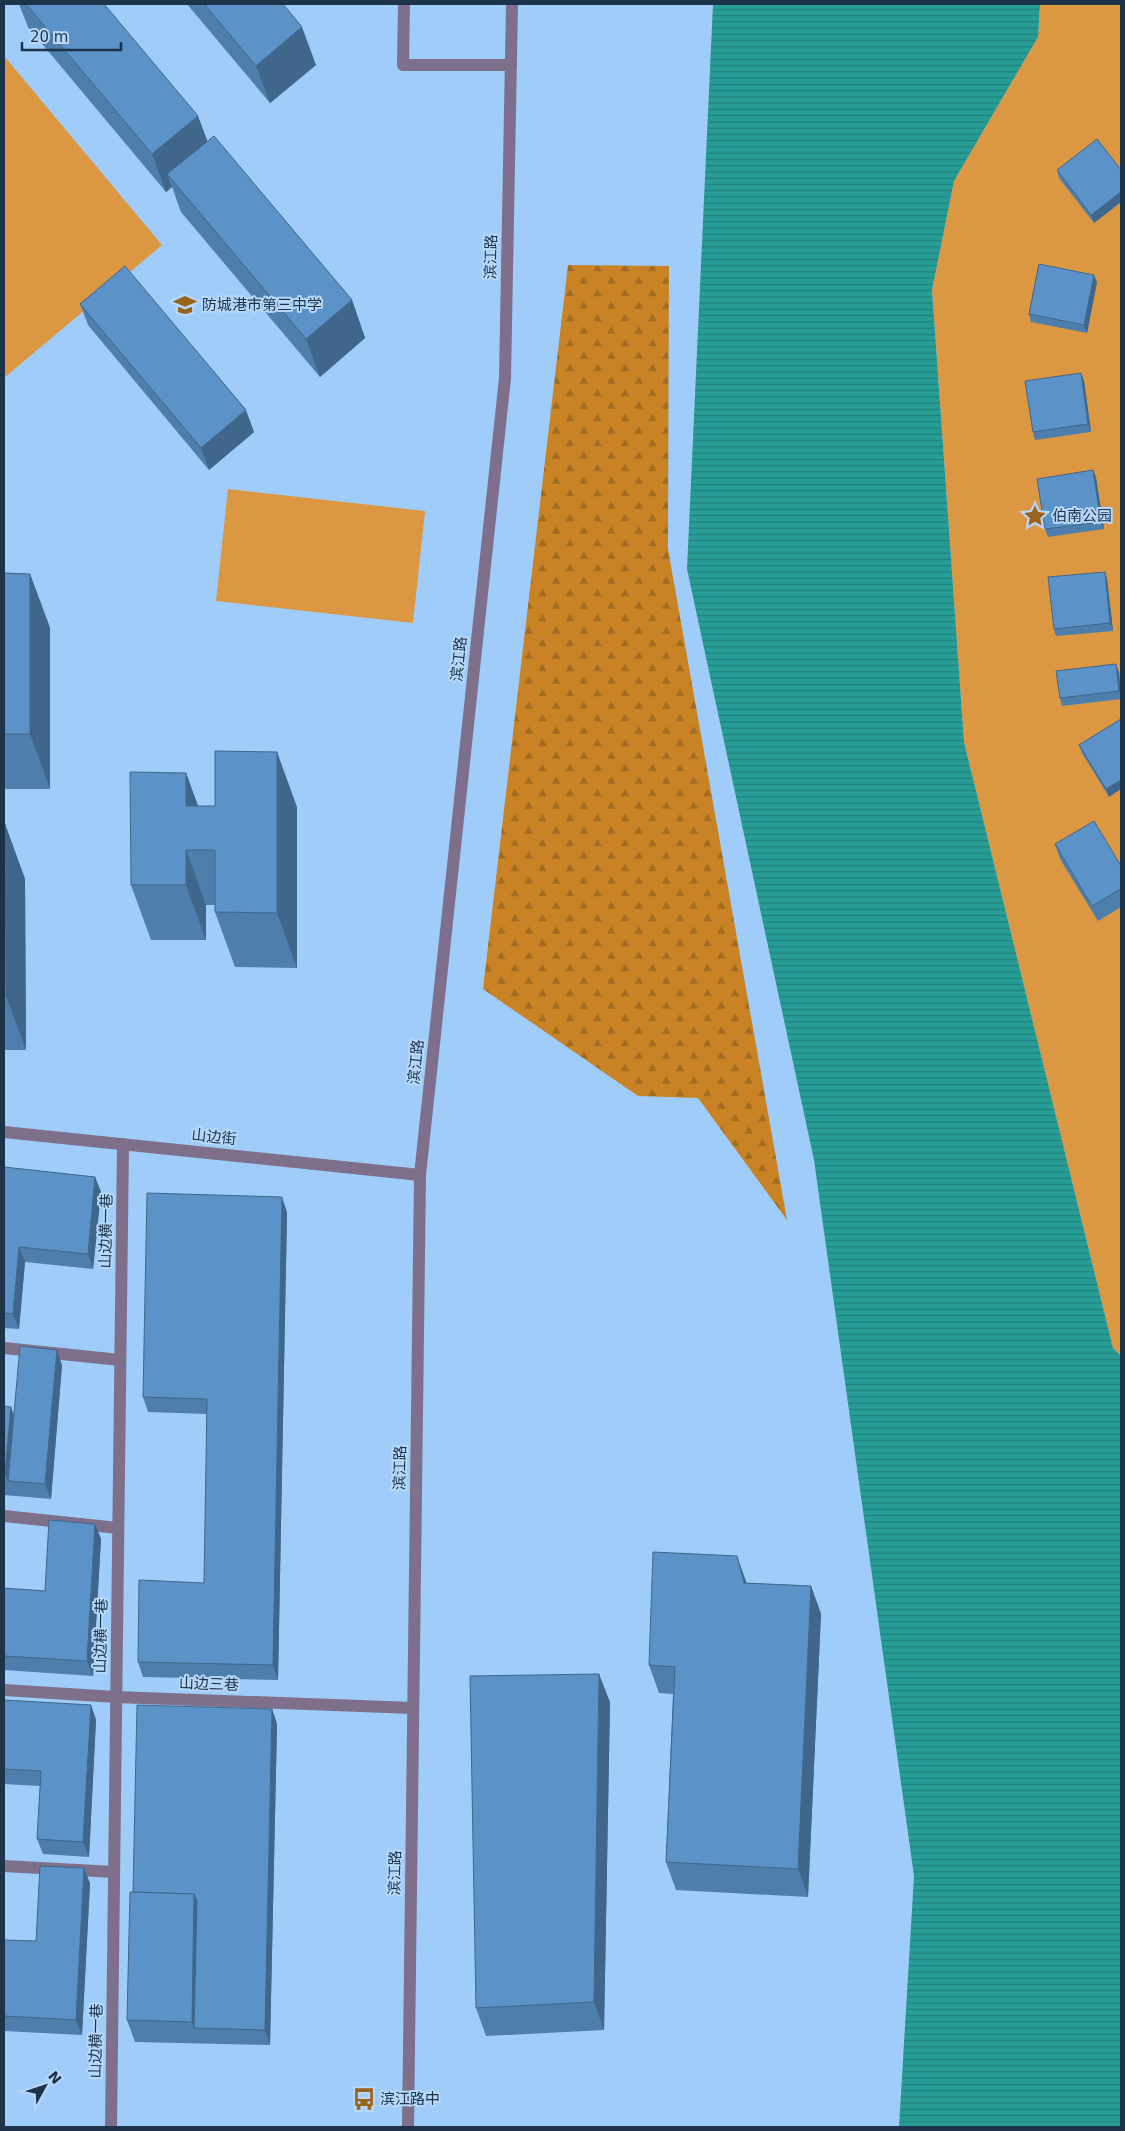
<svg xmlns="http://www.w3.org/2000/svg" width="1125" height="2131" font-family="'DejaVu Sans','Noto Sans SC',sans-serif">
<defs>
<pattern id="forest-firs" width="22" height="20" patternUnits="userSpaceOnUse" patternTransform="scale(1.25)"><rect width="22" height="20" fill="#c98325"/><path d="M5 1l3.5 6h-7zM16 11l3.5 6h-7z" fill="#a26c22"/></pattern>
<pattern id="water-rules" width="6" height="5" patternUnits="userSpaceOnUse" patternTransform="scale(1.25)"><rect width="6" height="5" fill="#279d95"/><path d="M0 2.5h6" fill="none" stroke="#21817c"/></pattern>
</defs>
<rect width="100%" height="100%" fill="#9fccf9"/>
<polygon fill="url(#forest-firs)" points="568,265 669,266 668,549 787,1220 698,1098 638,1096 483,989"/>
<g fill="#dc9743">
<polygon points="1040,4 1121,4 1121,1356 1113,1348 964,742 932,290 954,181 1038,37"/>
<polygon points="4,56 162,245 4,378"/>
<polygon points="228,489 425,511 413,623 216,601"/>
</g>
<polygon fill="url(#water-rules)" points="713,4 1040,4 1038,37 954,181 932,290 964,742 1113,1348 1121,1356 1121,2127 899,2127 914,1876 814,1160 687,569"/>
<g fill="none" stroke-linecap="round" stroke-linejoin="round">
<g stroke="#7e708b" stroke-width="12">
<polyline points="404,4 403,65 511,65"/>
<polyline points="4,1132 420,1175"/>
<polyline points="4,1348 120,1360"/>
<polyline points="4,1516 118,1528"/>
<polyline points="4,1690 116,1697 413,1708"/>
<polyline points="4,1866 114,1872"/>
<polyline points="111,2127 123,1144"/>
<polyline points="408,2127 420,1175 505,378 512,4"/>
</g>
</g>
<g fill="#4e7eab">
<polygon points="19,4 104,4 207,141 352,300 365,338 320,377 181,212 172,187 166,192 28,27"/>
<polygon points="187,4 283,4 316,65 270,103"/>
<polygon points="1057,170 1121,170 1121,202 1094,223 1059,178"/>
<polygon points="1097,282 1087,333 1031,322 1029,314"/>
<polygon points="80,304 254,432 209,470 88,325"/>
<polygon points="1081,373 1084,381 1091,432 1035,440 1033,432"/>
<polygon points="1093,470 1096,478 1104,529 1048,537 1045,529"/>
<polygon points="4,573 30,574 50,628 50,789 4,789"/>
<polygon points="1107,579 1113,631 1056,636 1054,629"/>
<polygon points="1119,672 1121,699 1062,706 1060,698"/>
<polygon points="1121,719 1109,797 1082,753 1079,745"/>
<polygon points="186,773 198,806 297,807 297,968 235,967 215,912 215,905 206,905 206,940 151,940 131,885"/>
<polygon points="4,824 5,824 25,879 26,1050 4,1050"/>
<polygon points="1055,844 1121,866 1121,907 1098,921 1060,859"/>
<polygon points="4,1167 95,1177 101,1192 93,1269 25,1262 19,1329 4,1328"/>
<polygon points="287,1212 278,1680 143,1677 138,1662 204,1583 207,1414 148,1412 143,1397"/>
<polygon points="62,1365 51,1499 4,1495 4,1406 14,1414"/>
<polygon points="95,1524 101,1539 93,1676 4,1670 4,1588 45,1591"/>
<polygon points="747,1583 811,1586 821,1614 808,1897 676,1890 666,1862 673,1694 659,1693 649,1665"/>
<polygon points="4,1700 91,1705 96,1720 89,1857 43,1854 37,1839 40,1786 4,1784"/>
<polygon points="610,1702 604,2030 486,2036 476,2008"/>
<polygon points="272,1709 277,1724 270,2045 135,2042 127,2020 133,1892"/>
<polygon points="90,1883 82,2035 4,2031 4,1940 36,1941"/>
</g>
<g fill="#40668b">
<polygon points="302,27 316,65 270,103 256,66"/>
<polygon points="198,116 212,153 167,174 172,187 166,192 152,154"/>
<polygon points="1121,192 1121,202 1094,223 1091,215"/>
<polygon points="1094,275 1097,282 1087,333 1084,325"/>
<polygon points="352,300 365,338 320,377 306,339"/>
<polygon points="1081,373 1084,381 1091,432 1088,424"/>
<polygon points="246,410 254,432 209,470 201,448"/>
<polygon points="1093,470 1096,478 1104,529 1101,522"/>
<polygon points="1105,572 1107,579 1113,631 1110,623"/>
<polygon points="30,574 50,628 50,789 30,734"/>
<polygon points="1116,664 1119,672 1121,697 1119,691"/>
<polygon points="277,752 297,807 297,968 277,913"/>
<polygon points="186,773 206,828 186,806"/>
<polygon points="1121,780 1121,789 1109,797 1106,789"/>
<polygon points="5,824 25,879 26,1050 6,996"/>
<polygon points="186,850 206,905 206,940 186,885"/>
<polygon points="95,1177 101,1192 93,1269 88,1254"/>
<polygon points="282,1197 287,1212 278,1680 273,1665"/>
<polygon points="19,1247 25,1262 19,1329 13,1314"/>
<polygon points="57,1350 62,1365 51,1499 45,1484"/>
<polygon points="11,1407 19,1429 8,1481 5,1474"/>
<polygon points="95,1524 101,1539 93,1676 87,1661"/>
<polygon points="737,1556 747,1584 744,1583"/>
<polygon points="811,1586 821,1614 808,1897 798,1869"/>
<polygon points="599,1674 610,1702 604,2030 594,2002"/>
<polygon points="91,1705 96,1720 89,1857 83,1842"/>
<polygon points="272,1709 277,1724 270,2045 265,2030"/>
<polygon points="84,1868 90,1883 82,2035 76,2020"/>
<polygon points="194,1894 202,1916 194,2028 192,2022"/>
</g>
<g fill="#5b92c7" stroke="#40668b">
<polygon points="26,4 104,4 198,116 152,154"/>
<polygon points="204,4 283,4 302,27 256,66"/>
<polygon points="214,136 352,300 306,339 167,174"/>
<polygon points="1097,139 1121,170 1121,192 1091,215 1057,170"/>
<polygon points="1039,264 1094,275 1084,325 1029,314"/>
<polygon points="125,266 246,410 201,448 80,304"/>
<polygon points="1081,373 1088,424 1033,432 1025,381"/>
<polygon points="1093,470 1101,522 1045,529 1037,479"/>
<polygon points="1105,572 1110,623 1054,629 1048,577"/>
<polygon points="4,573 30,574 30,734 4,734"/>
<polygon points="1116,664 1119,691 1060,698 1056,671"/>
<polygon points="1121,719 1121,780 1106,789 1079,745"/>
<polygon points="215,751 277,752 277,913 215,912 215,850 186,850 186,885 131,885 130,772 186,773 186,806 215,806"/>
<polygon points="1094,821 1121,866 1121,889 1092,906 1055,844"/>
<polygon points="4,824 5,824 6,996 4,995"/>
<polygon points="4,1167 95,1177 88,1254 19,1247 13,1314 4,1313"/>
<polygon points="147,1193 282,1197 273,1665 138,1662 139,1580 204,1583 207,1399 143,1397"/>
<polygon points="20,1346 57,1350 45,1484 8,1481"/>
<polygon points="4,1406 11,1407 5,1474 4,1474"/>
<polygon points="49,1520 95,1524 87,1661 4,1656 4,1588 45,1591"/>
<polygon points="653,1552 737,1556 744,1583 811,1586 798,1869 666,1862 675,1667 649,1665"/>
<polygon points="599,1674 594,2002 476,2008 470,1676"/>
<polygon points="4,1700 91,1705 83,1842 37,1839 41,1771 4,1769"/>
<polygon points="137,1705 272,1709 265,2030 194,2028 197,1901 194,1894 133,1892"/>
<polygon points="40,1866 84,1868 76,2020 4,2016 4,1940 36,1941"/>
<polygon points="130,1892 194,1894 192,2022 127,2020"/>
</g>
<defs>
<symbol id="school-bare" viewBox="-9 -9 18 18"><path d="M0-5L7-2L0 1L-7-2ZM-4 1L0 2.5L4 1V4Q0 6-4 4Z" fill="#99631b" stroke="#b7d8fa" stroke-width="2.5" paint-order="stroke"/></symbol>
<symbol id="sight-bare" viewBox="-9 -9 18 18"><path d="M0-6L1.8-2.2L6-1.7L2.9 1.2L3.7 5.4L0 3.3L-3.7 5.4L-2.9 1.2L-6-1.7L-1.8-2.2Z" fill="#99631b" stroke="#b7d8fa" stroke-width="2.5" paint-order="stroke"/></symbol>
<symbol id="bus-bare" viewBox="-9 -9 18 18"><path d="M-5-6H5V4H4V6H2V4H-2V6H-4V4H-5ZM-3.5-4V0h7V-4ZM-3.5 1.2v1.5H-2V1.2ZM2 1.2v1.5H3.5V1.2Z" fill="#99631b" stroke="#b7d8fa" stroke-width="2.5" paint-order="stroke"/></symbol>
</defs>
<g fill-rule="evenodd">
<use href="#school-bare" x="169" y="289" width="32" height="32"/>
<use href="#sight-bare" x="1019" y="500" width="32" height="32"/>
<use href="#bus-bare" x="348" y="2083" width="32" height="32"/>
</g>
<g text-anchor="middle" stroke-width="4" stroke-linejoin="round" paint-order="stroke">
<g font-size="15" fill="#1c334a" stroke="#b7d8fa">
<text transform="translate(491 257) rotate(-89)" y="5">滨江路</text>
<text transform="translate(459 659) rotate(-84)" y="5">滨江路</text>
<text transform="translate(416 1062) rotate(-84)" y="5">滨江路</text>
<text transform="translate(214 1137) rotate(6)" y="5">山边街</text>
<text transform="translate(106 1231) rotate(-89)" y="5">山边横一巷</text>
<text transform="translate(400 1468) rotate(-89)" y="5">滨江路</text>
<text transform="translate(101 1636) rotate(-89)" y="5">山边横一巷</text>
<text transform="translate(209 1684) rotate(2)" y="5">山边三巷</text>
<text transform="translate(395 1873) rotate(-89)" y="5">滨江路</text>
<text transform="translate(96 2041) rotate(-89)" y="5">山边横一巷</text>
</g>
<g font-size="15" fill="#1c334a" stroke="#b7d8fa" text-anchor="start">
<text x="202" y="310">防城港市第三中学</text>
<text x="1052" y="521">伯南公园</text>
<text x="380" y="2104">滨江路中</text>
</g>
</g>
<rect width="1125" height="2131" fill="none" stroke="#1c334a" stroke-width="10"/>
<g transform="translate(45 2086) rotate(50)" stroke="#b7d8fa" stroke-width="4" paint-order="stroke">
<path d="M0-4L9 19L0 12L-9 19Z" fill="#1c334a"/>
<text y="-8" font-size="14" font-weight="bold" text-anchor="middle" fill="#1c334a">N</text>
</g>
<path d="M22 42v8h99v-8" fill="none" stroke="#1c334a" stroke-width="2.5"/>
<text x="30" y="42" font-size="15" fill="#1c334a" stroke="#b7d8fa" stroke-width="4" paint-order="stroke">20 m</text>
</svg>
